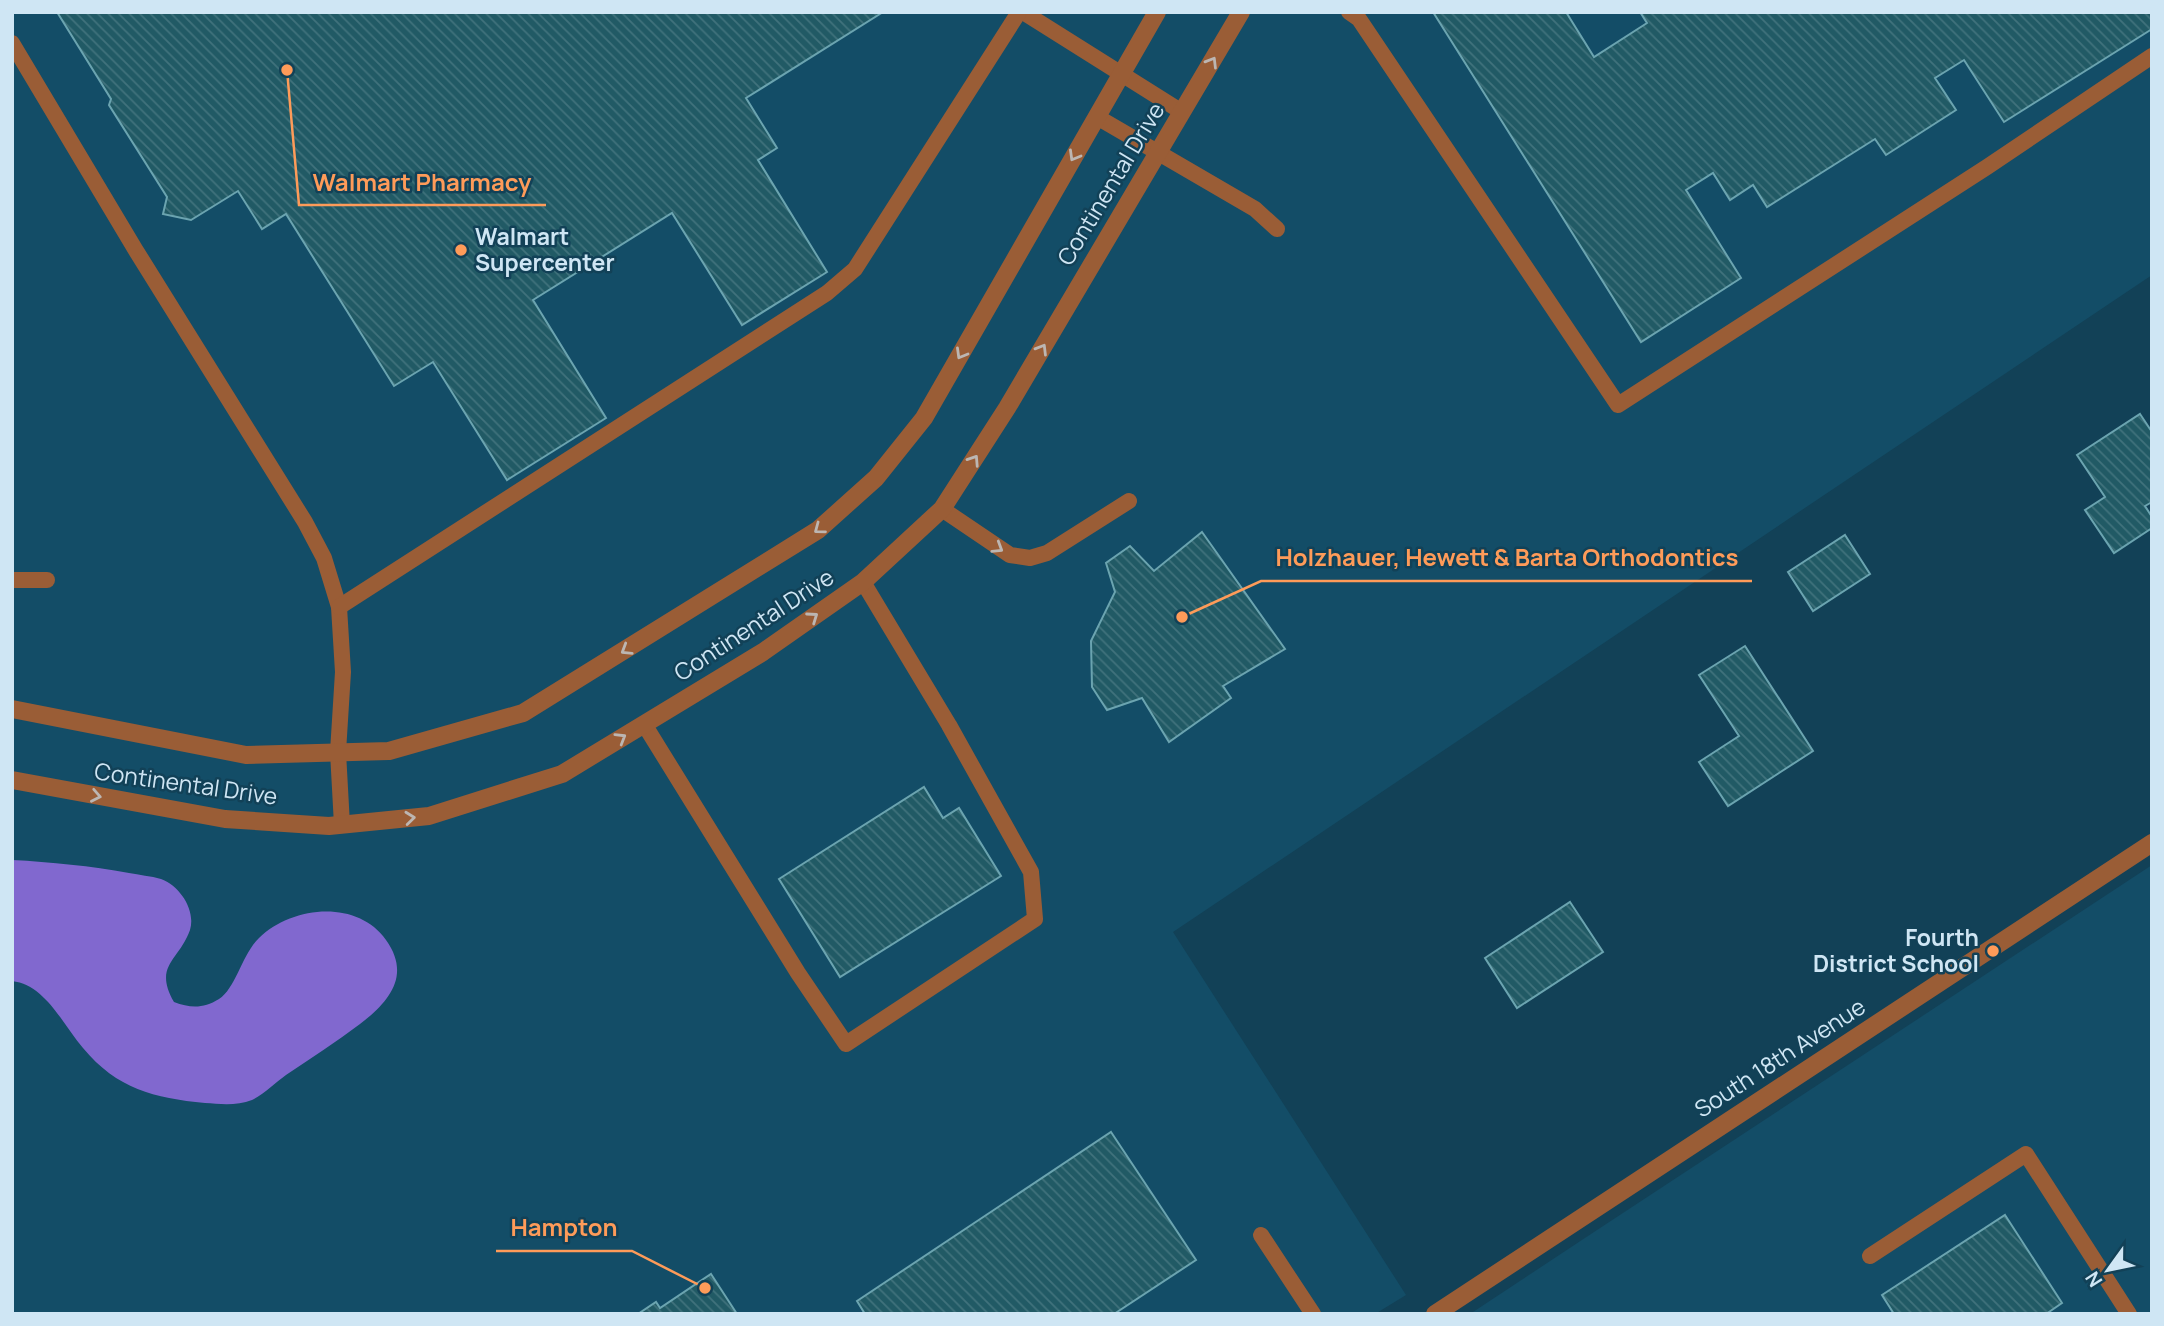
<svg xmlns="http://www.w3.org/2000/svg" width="2164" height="1326" font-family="Manrope,sans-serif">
<defs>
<pattern id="building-back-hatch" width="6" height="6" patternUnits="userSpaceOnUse" patternTransform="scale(1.75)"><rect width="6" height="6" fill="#215a65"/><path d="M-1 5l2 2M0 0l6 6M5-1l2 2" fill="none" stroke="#40727c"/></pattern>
</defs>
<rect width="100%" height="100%" fill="#124157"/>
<g fill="#134d67">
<polygon points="12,12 2152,12 2152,275 1173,932 1406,1295 1375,1314 12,1314"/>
<polygon points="2152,865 2152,1314 1470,1314 1591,1234"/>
</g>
<path fill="#8168cf" d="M12,860C51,862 91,866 129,873C139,875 151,876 161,879C180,886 196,910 190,930C179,961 153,965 174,1002C190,1008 203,1009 219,999C236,988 242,954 259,938C292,906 357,899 386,940C411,975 390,1001 360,1024C336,1042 311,1058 286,1075C275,1083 264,1094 252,1100C237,1106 220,1104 205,1103C154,1098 117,1089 83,1048C63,1025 46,985 12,981Z"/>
<g fill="url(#building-back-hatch)" stroke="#6ba4b0" stroke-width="2">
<polygon points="57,12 883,12 746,98 777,148 758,160 827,272 742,325 672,213 533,300 606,418 507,480 433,362 394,386 286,214 262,229 238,191 191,220 163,214 167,197 109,105 111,99"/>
<polygon points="1433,12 1566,12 1594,57 1647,23 1640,12 2152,12 2152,29 2004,122 1964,60 1935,78 1956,110 1886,155 1875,139 1767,207 1753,185 1730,200 1713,173 1686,190 1741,278 1641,342"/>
<polygon points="2140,414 2152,432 2152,502 2145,506 2152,517 2152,528 2114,553 2085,510 2105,497 2077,455"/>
<polygon points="1202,532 1285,649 1223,686 1231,698 1169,742 1142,698 1107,710 1092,687 1091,641 1115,592 1106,563 1130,546 1154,571"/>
<polygon points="1845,535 1870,574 1813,611 1788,572"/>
<polygon points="1745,646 1813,751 1728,806 1699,762 1739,736 1699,675"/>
<polygon points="924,787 943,818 959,808 1001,876 840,977 779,879"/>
<polygon points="1570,902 1603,952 1517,1008 1485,958"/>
<polygon points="1111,1132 1196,1260 1114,1314 865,1314 857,1301"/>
<polygon points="2005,1215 2062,1303 2046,1314 1894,1314 1882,1295"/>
<polygon points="711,1274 737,1314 638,1314 656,1302 660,1308"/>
</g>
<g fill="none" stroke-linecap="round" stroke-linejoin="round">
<g stroke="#9a5d36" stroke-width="16">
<polyline points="1023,12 1182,112"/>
<polyline points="1349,12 1359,19 1618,405 1987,167 2152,56"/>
<polyline points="12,43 135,249 305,522 324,558 339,607 343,672 338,752 342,825"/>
<polyline points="1097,117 1255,209 1277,229"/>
<polyline points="942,509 1010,555 1030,558 1047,553 1129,501"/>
<polyline points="12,580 47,580"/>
<polyline points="339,607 827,293 855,269 1019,12"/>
<polyline points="644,724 798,973 846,1044 1035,919 1031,872 949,725 863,582"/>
<polyline points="1261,1235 1313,1314"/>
<polyline points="1870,1256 2026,1154 2129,1314"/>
</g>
<g stroke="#9a5d36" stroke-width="18">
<polyline points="12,709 246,755 389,751 523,713 818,530 876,478 924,418 1157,12"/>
<polyline points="12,780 225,819 329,826 429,816 562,774 763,652 863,582 942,509 1007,408 1241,12"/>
<polyline points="1435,1314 2152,843"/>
</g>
</g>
<defs><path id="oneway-chevron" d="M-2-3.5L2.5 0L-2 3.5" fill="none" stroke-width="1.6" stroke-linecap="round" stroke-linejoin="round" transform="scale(1.75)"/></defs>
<g stroke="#bcb6b2">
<use href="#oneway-chevron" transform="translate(1212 62) rotate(-59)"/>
<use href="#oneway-chevron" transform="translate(1074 156) rotate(120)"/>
<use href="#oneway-chevron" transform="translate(1042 349) rotate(-59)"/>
<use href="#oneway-chevron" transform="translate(961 354) rotate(120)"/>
<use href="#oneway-chevron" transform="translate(974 460) rotate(-57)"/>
<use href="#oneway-chevron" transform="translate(819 529) rotate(143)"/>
<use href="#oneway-chevron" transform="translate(998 548) rotate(32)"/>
<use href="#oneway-chevron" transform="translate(813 617) rotate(-35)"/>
<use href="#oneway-chevron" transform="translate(626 650) rotate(148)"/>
<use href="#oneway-chevron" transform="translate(621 738) rotate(-31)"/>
<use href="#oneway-chevron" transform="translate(96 796) rotate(11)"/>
<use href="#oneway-chevron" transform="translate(410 818) rotate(-6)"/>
</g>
<g fill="#fe9b59" stroke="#124157" stroke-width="2.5">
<circle cx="461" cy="250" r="7"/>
<circle cx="1993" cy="951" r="7"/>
</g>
<g text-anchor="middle" stroke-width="5" stroke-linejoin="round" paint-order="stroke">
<g font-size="23" fill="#cfe6f4" stroke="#124157">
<text transform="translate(1111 184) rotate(-59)" y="8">Continental Drive</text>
<text transform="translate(754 625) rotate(-33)" y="8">Continental Drive</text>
<text transform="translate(186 784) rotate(8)" y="8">Continental Drive</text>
<text transform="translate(1780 1058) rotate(-33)" y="8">South 18th Avenue</text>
</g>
<g font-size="23" font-weight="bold" fill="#cfe6f4" stroke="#124157" text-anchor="start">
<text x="475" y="245">Walmart<tspan x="475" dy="26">Supercenter</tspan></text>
<text x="1979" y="946" text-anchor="end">Fourth<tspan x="1979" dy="26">District School</tspan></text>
</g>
</g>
<path fill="none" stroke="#fe9b59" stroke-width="2.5" d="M287 70L299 205H546M1182 617L1261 581H1752M705 1288L632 1251H496"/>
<g fill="#fe9b59" stroke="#124157" stroke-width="2.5">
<circle cx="287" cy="70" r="7"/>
<circle cx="1182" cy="617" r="7"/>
<circle cx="705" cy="1288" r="7"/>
</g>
<g font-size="24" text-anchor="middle" font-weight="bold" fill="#fe9b59" stroke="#124157" stroke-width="5" stroke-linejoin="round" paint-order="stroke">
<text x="422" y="191">Walmart Pharmacy</text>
<text x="1507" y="566">Holzhauer, Hewett &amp; Barta Orthodontics</text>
<text x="564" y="1236">Hampton</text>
</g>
<rect width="2164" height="1326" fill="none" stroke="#cfe6f4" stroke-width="28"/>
<g transform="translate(2108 1270) rotate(237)" stroke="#124157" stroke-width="5" paint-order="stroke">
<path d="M0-5L12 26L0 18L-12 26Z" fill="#cfe6f4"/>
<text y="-10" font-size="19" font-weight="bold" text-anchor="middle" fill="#cfe6f4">N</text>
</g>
</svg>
